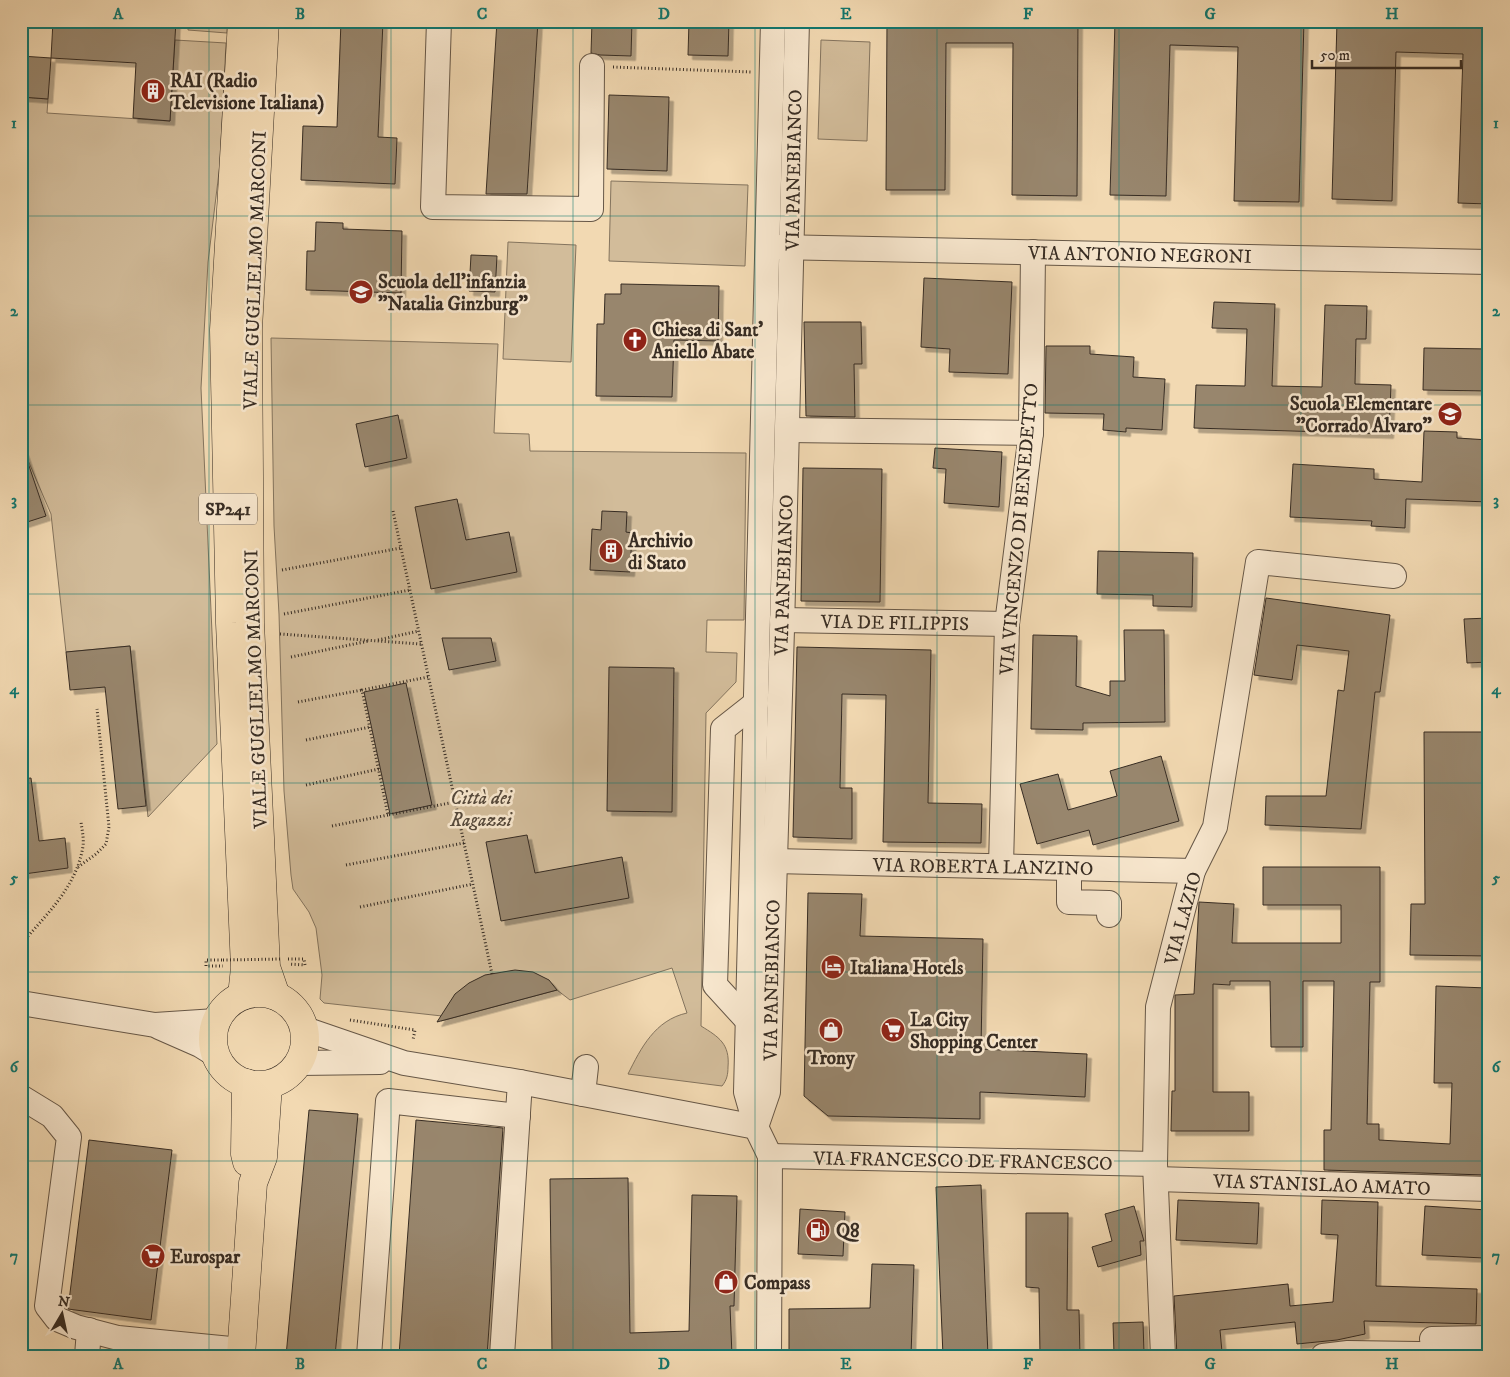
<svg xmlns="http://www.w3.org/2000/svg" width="1510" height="1377" font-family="'IM FELL DW Pica',serif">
<defs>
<filter id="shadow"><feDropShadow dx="4.5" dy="4.5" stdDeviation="0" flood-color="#0004"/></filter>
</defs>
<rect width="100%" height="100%" fill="#f2d9b2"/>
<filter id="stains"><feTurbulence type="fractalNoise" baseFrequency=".004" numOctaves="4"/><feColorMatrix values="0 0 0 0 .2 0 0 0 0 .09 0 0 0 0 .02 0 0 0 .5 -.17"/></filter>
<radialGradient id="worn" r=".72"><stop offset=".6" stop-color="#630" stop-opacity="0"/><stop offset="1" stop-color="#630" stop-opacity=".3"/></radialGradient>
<g fill="#d2bc9a" stroke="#84745e">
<polygon points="188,21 227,21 227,33 188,30"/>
<polygon points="175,40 226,43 220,164 208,262 201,388 217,744 148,817 130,646 66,652 51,514 21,444 21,97 48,99 47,113 170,121"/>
<polygon points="821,40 870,42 867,141 818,139"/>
<polygon points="611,181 748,185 745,266 609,261"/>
<polygon points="508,242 576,245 571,362 503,359"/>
<path d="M271,338L498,344L494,433L529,434L530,451L746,453L744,620H707L706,652L737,653L736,682L706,713L701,1026C719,1037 730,1044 728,1067C728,1074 727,1080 722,1086L628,1074C641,1048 655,1020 687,1013L672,968L570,1000L557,990L441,1021L442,1016L324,1003L320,999L322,975L316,928L309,912L293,889L291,875L284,791L279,614L274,526Z"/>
</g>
<g fill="#98866d" stroke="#372c23" filter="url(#shadow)">
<polygon points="53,21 176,21 170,121 133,118 136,63 51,58"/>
<polygon points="341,21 383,21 378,137 397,138 395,184 301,180 303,126 337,127"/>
<polygon points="497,21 538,21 527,194 486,194"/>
<polygon points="592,21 632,21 631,56 600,55 591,53"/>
<polygon points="689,21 729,21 728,56 688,55"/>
<polygon points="887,21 1078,21 1077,196 1012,195 1013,43 946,43 945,190 886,190"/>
<polygon points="1115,21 1304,21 1299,202 1234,201 1238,47 1170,45 1166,196 1110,195"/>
<polygon points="1337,21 1489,21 1489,204 1458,203 1463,54 1396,52 1392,201 1332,199"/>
<polygon points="21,56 51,58 48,99 21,97"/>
<polygon points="609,95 669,97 667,171 607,169"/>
<polygon points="316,222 343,223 343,229 402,231 401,293 306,290 307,251 315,251"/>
<polygon points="471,255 497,256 495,292 469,291"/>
<polygon points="924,278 1012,282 1008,374 949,372 950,349 921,347"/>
<polygon points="621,284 719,286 718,341 674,340 672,397 596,396 597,324 604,324 605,294 621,294"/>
<polygon points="1214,302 1275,304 1272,386 1322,387 1325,305 1367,306 1366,339 1356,339 1355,384 1391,385 1389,434 1194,428 1196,385 1245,386 1247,329 1212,328"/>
<polygon points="804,322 861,322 862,364 854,364 855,417 806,416"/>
<polygon points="1046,346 1090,346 1090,354 1134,357 1133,377 1165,379 1162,430 1126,428 1126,432 1103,430 1104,414 1045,413"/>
<polygon points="1424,348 1489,349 1489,391 1423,390"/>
<polygon points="398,415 407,458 365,467 356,424"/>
<polygon points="1424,431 1457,432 1457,438 1489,440 1489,502 1406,499 1405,528 1371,526 1372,521 1290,517 1293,464 1374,469 1374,479 1422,482"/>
<polygon points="935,448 1002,452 999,507 944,503 946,469 933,468"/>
<polygon points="21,451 24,451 46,516 21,524"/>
<polygon points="803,468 882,469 880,602 801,601"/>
<polygon points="457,499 466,540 509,532 517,572 431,589 415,507"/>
<polygon points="602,511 627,512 626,532 632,533 630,572 590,570 592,529 601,530"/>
<polygon points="1098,551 1193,553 1192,607 1153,606 1153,595 1097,594"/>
<polygon points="1266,598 1390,615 1380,692 1375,692 1361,829 1265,825 1266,796 1326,796 1338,690 1344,691 1349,651 1297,645 1292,680 1254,675"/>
<polygon points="1489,618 1489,662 1467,663 1464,619"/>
<polygon points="1124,630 1164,630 1165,722 1083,723 1083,730 1031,729 1033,635 1077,636 1076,686 1110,696 1110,681 1125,681"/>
<polygon points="442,638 491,638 496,661 449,670"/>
<polygon points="130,646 146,806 118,809 105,687 70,690 66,652"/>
<polygon points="797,647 931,650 928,803 982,804 981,843 883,842 886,695 842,694 840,788 852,788 852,839 793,837"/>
<polygon points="609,667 674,668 672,812 607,811"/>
<polygon points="406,683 432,805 390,814 364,692"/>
<polygon points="1424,732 1489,732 1489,956 1410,955 1411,904 1425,904"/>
<polygon points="1161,756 1179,821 1093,845 1089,830 1037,844 1020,784 1058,774 1068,810 1117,796 1110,771"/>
<polygon points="31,778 39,841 65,838 68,868 24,874 21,845 21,779"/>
<polygon points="527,835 535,873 622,857 629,898 501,921 486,842"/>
<polygon points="1263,867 1380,867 1380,982 1370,982 1367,1124 1379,1124 1379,1140 1450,1144 1452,1083 1434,1083 1436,986 1487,988 1484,1103 1488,1103 1485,1175 1324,1170 1324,1130 1331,1130 1334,981 1303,981 1303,1047 1271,1047 1270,981 1230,981 1230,985 1213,984 1213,1092 1249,1092 1249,1131 1171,1131 1172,1091 1175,1091 1175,995 1194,994 1199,902 1234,904 1232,943 1341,943 1341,905 1263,905"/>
<polygon points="808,893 862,894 860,936 983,939 981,1049 1087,1054 1085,1097 980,1092 980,1119 828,1116 804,1096"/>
<polygon points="515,970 533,972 549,980 557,990 437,1022 455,994 469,983 485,975"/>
<polygon points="309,1110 358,1114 335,1356 286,1356"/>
<polygon points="416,1120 503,1128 487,1356 399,1355"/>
<polygon points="89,1140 172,1150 151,1320 68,1309"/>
<polygon points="628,1178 630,1333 689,1331 692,1195 737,1196 734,1306 730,1306 732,1356 651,1356 650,1353 552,1354 550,1179"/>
<polygon points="981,1185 988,1356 943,1356 936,1187"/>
<polygon points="1178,1200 1259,1203 1257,1244 1176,1240"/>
<polygon points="1322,1200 1378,1202 1376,1286 1477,1289 1476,1324 1364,1321 1365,1334 1337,1340 1297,1344 1295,1322 1220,1330 1222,1352 1177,1356 1174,1296 1288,1284 1290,1306 1333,1302 1338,1235 1321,1234"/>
<polygon points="1134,1206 1144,1241 1140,1241 1141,1255 1098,1267 1092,1247 1112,1241 1105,1214"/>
<polygon points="1425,1206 1487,1210 1484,1258 1422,1255"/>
<polygon points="800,1209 845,1212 843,1256 798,1254"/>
<polygon points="1026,1213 1068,1213 1067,1310 1079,1310 1080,1356 1040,1356 1039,1288 1026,1287"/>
<polygon points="872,1264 914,1265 911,1356 789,1356 789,1309 870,1308"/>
<polygon points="1143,1322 1144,1353 1114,1354 1113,1323"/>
</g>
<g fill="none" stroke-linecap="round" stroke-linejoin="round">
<defs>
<g id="minor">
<polyline points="439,21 433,207 591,209 592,66"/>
<polyline points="776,247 1489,262"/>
<polyline points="787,430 1031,433"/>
<polyline points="782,620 1007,624"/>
<polyline points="774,861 1193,871"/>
<polyline points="1001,866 1007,624 1031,433 1033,252"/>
<polyline points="1069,868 1069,902 1109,903 1109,915"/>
<polyline points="21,1003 155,1025 216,1021"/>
<polyline points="747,1020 715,985 723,729 756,703"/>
<polyline points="159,1027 200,1045 216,1055"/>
<polyline points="305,1029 404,1063 520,1082 756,1127"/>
<polyline points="299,1063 380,1062"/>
<polyline points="583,1094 586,1067"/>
<polyline points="21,1097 52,1116 69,1137 47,1306 57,1319 76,1327 118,1338 241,1350"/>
<polyline points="756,1127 768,1092 782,629 797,21"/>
<polyline points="770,1156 1155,1164"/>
<polyline points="1156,1179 1489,1189"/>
<polyline points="1432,1339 1489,1338"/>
<polyline points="87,1356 89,1330"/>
<polyline points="369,1356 388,1101 518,1116"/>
<polyline points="502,1356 520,1082"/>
<polyline points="769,1356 770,1156 756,1127 746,1092 773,21"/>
<polyline points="1163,1356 1155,1164 1158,1007 1193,871 1215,827 1258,562 1394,576"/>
<polyline points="1323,1356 1348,1353 1489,1355"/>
</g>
<g id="major">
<polyline points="265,21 248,329 250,623 266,967 276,996"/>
<circle cx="259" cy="1039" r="46"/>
<polyline points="242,996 245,968 230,623 224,330 242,21"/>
<polyline points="246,1083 245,1154 247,1162"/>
<polyline points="241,1356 253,1183 263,1157 268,1085"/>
</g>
</defs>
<use href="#minor" stroke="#665747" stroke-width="26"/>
<use href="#major" stroke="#372c23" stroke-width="29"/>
<g stroke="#372c23" stroke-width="3" stroke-dasharray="1 2.5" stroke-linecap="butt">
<polyline points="613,67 752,72"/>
<polyline points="393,511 492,974"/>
<polyline points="282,570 401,548"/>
<polyline points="284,614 410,590"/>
<polyline points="280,634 421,644"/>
<polyline points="378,640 419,631"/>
<polyline points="291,657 369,641"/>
<polyline points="428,677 362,690 388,815 455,802"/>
<polyline points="298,702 362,690"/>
<polyline points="306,740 370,727"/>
<polyline points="306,785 379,769"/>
<polyline points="332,826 388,815"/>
<polyline points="346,865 464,843"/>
<polyline points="78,867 96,854 106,844 109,827 97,709"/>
<polyline points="360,907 473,884"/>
<path d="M21,944C47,914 77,886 83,846C84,838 82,830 81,822"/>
<polyline points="288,959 304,959 305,965 289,964"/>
<polyline points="222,960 206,960 206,966 223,966"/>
<polyline points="350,1020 415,1030 413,1040"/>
</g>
<use href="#minor" stroke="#f7e6cd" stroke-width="24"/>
<use href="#major" stroke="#f2d9b2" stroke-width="28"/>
<polyline stroke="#372c23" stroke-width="3" stroke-dasharray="1 2.5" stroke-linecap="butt" points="223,960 282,959"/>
</g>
<path fill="none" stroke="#0f766e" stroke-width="1" stroke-opacity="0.55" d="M209,21V1356M391,21V1356M573,21V1356M755,21V1356M937,21V1356M1119,21V1356M1301,21V1356M21,216H1489M21,405H1489M21,594H1489M21,783H1489M21,972H1489M21,1161H1489"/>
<defs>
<symbol id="building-disc" viewBox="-11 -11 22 22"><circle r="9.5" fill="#8f2418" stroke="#f7e6cd"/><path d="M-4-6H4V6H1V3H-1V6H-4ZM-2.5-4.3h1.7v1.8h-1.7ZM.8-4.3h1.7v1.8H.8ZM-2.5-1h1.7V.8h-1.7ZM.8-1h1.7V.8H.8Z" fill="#fff"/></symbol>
<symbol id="school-disc" viewBox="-11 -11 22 22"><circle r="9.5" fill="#8f2418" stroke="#f7e6cd"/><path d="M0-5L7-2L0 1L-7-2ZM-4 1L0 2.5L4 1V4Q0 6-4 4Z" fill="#fff"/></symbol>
<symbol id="church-disc" viewBox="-11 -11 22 22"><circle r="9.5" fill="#8f2418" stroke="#f7e6cd"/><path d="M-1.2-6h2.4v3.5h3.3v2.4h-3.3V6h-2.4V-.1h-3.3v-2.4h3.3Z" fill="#fff"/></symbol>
<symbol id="hotel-disc" viewBox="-11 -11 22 22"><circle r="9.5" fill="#8f2418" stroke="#f7e6cd"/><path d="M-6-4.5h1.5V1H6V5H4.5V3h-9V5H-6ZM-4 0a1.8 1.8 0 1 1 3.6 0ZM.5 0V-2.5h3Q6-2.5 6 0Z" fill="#fff"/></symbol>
<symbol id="shop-disc" viewBox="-11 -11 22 22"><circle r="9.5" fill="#8f2418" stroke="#f7e6cd"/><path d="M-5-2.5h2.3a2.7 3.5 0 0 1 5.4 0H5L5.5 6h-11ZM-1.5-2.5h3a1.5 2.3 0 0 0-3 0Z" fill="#fff"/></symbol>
<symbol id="supermarket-disc" viewBox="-11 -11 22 22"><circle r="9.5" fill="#8f2418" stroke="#f7e6cd"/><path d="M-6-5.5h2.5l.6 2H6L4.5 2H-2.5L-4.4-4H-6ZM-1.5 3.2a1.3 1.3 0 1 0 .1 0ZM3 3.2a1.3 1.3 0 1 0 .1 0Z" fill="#fff"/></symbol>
<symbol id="fuel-disc" viewBox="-11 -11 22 22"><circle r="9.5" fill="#8f2418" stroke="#f7e6cd"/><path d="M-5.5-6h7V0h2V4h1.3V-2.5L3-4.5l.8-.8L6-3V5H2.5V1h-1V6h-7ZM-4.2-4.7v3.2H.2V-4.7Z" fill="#fff"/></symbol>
</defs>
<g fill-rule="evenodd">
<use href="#building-disc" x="139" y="77" width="28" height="28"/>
<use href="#school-disc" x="347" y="278" width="28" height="28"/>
<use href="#church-disc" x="621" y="326" width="28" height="28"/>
<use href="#school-disc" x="1436" y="400" width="28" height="28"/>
<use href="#building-disc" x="597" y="537" width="28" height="28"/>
<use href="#hotel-disc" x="819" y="953" width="28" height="28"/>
<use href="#shop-disc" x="817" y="1016" width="28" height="28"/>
<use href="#supermarket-disc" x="879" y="1016" width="28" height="28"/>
<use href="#fuel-disc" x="804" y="1216" width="28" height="28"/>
<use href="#supermarket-disc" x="139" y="1242" width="28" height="28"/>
<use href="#shop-disc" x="712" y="1268" width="28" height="28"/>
</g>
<g text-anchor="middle" stroke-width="5" stroke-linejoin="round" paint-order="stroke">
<rect fill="#f7e6cd" stroke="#716456" stroke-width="1" x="199" y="493.5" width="58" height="31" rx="4"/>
<g font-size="18" font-weight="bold" fill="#372c23">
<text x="228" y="515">SP241</text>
</g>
<g font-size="19" font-weight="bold" fill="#372c23" stroke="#f7e6cd" text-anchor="start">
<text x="170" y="87">RAI (Radio<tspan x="170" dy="22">Televisione Italiana)</tspan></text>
<text x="378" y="288">Scuola dell'infanzia<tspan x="378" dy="22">"Natalia Ginzburg"</tspan></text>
<text x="652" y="336">Chiesa di Sant'<tspan x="652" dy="22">Aniello Abate</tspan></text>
<text x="1432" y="410" text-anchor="end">Scuola Elementare<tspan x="1432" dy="22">"Corrado Alvaro"</tspan></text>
<text x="628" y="547">Archivio<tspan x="628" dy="22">di Stato</tspan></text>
<text x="850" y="974">Italiana Hotels</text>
<text x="910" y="1026">La City<tspan x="910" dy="22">Shopping Center</tspan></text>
<text x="831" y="1064" text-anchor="middle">Trony</text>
<text x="836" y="1237">Q8</text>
<text x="170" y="1263">Eurospar</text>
<text x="744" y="1289">Compass</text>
</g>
<g font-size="19" fill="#372c23" stroke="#f7e6cd">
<text transform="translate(793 170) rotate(-89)" y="7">VIA PANEBIANCO</text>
<text transform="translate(1140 254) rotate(1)" y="7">VIA ANTONIO NEGRONI</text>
<text transform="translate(254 270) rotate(-88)" y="7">VIALE GUGLIELMO MARCONI</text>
<text transform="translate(1018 529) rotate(-85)" y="7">VIA VINCENZO DI BENEDETTO</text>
<text transform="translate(783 575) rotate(-88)" y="7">VIA PANEBIANCO</text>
<text transform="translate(895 622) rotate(1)" y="7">VIA DE FILIPPIS</text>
<text transform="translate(255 689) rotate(-92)" y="7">VIALE GUGLIELMO MARCONI</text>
<text transform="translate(983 866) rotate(1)" y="7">VIA ROBERTA LANZINO</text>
<text transform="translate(1182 918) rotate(-75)" y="7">VIA LAZIO</text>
<text transform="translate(771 980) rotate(-89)" y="7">VIA PANEBIANCO</text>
<text transform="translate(963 1160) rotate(1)" y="7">VIA FRANCESCO DE FRANCESCO</text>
<text transform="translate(1322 1184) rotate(2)" y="7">VIA STANISLAO AMATO</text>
</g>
<g font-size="19" font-style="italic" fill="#56493b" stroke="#f7e6cd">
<text x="481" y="804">Città dei<tspan x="481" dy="22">Ragazzi</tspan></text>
</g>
</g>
<rect width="1510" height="1377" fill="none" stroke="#f2d9b2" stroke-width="55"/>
<g transform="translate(62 1314) rotate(9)" stroke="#f7e6cd" stroke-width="4" paint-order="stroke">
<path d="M0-4L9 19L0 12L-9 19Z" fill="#372c23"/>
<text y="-8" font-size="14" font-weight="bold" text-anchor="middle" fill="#372c23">N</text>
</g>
<path d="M1312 60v8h149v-8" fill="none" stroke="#372c23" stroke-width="2.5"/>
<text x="1320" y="60" font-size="15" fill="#372c23" stroke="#f7e6cd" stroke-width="4" paint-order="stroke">50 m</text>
<rect x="28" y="28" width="1454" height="1322" fill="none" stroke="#0f766e" stroke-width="2"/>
<g font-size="16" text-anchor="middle" font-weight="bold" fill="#0f766e">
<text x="118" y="19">A</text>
<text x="300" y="19">B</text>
<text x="482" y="19">C</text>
<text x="664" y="19">D</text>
<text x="846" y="19">E</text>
<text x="1028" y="19">F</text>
<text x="1210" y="19">G</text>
<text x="1392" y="19">H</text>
<text x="14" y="128">1</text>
<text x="1496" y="128">1</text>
<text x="14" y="316">2</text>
<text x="1496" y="316">2</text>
<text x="14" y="505">3</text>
<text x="1496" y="505">3</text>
<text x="14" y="694">4</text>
<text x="1496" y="694">4</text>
<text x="14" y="883">5</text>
<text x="1496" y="883">5</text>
<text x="14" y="1072">6</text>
<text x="1496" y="1072">6</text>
<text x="14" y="1261">7</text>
<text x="1496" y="1261">7</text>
<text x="118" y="1369">A</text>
<text x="300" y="1369">B</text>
<text x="482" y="1369">C</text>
<text x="664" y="1369">D</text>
<text x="846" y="1369">E</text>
<text x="1028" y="1369">F</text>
<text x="1210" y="1369">G</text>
<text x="1392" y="1369">H</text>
</g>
<rect width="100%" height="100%" filter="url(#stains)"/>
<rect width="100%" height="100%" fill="url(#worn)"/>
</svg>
